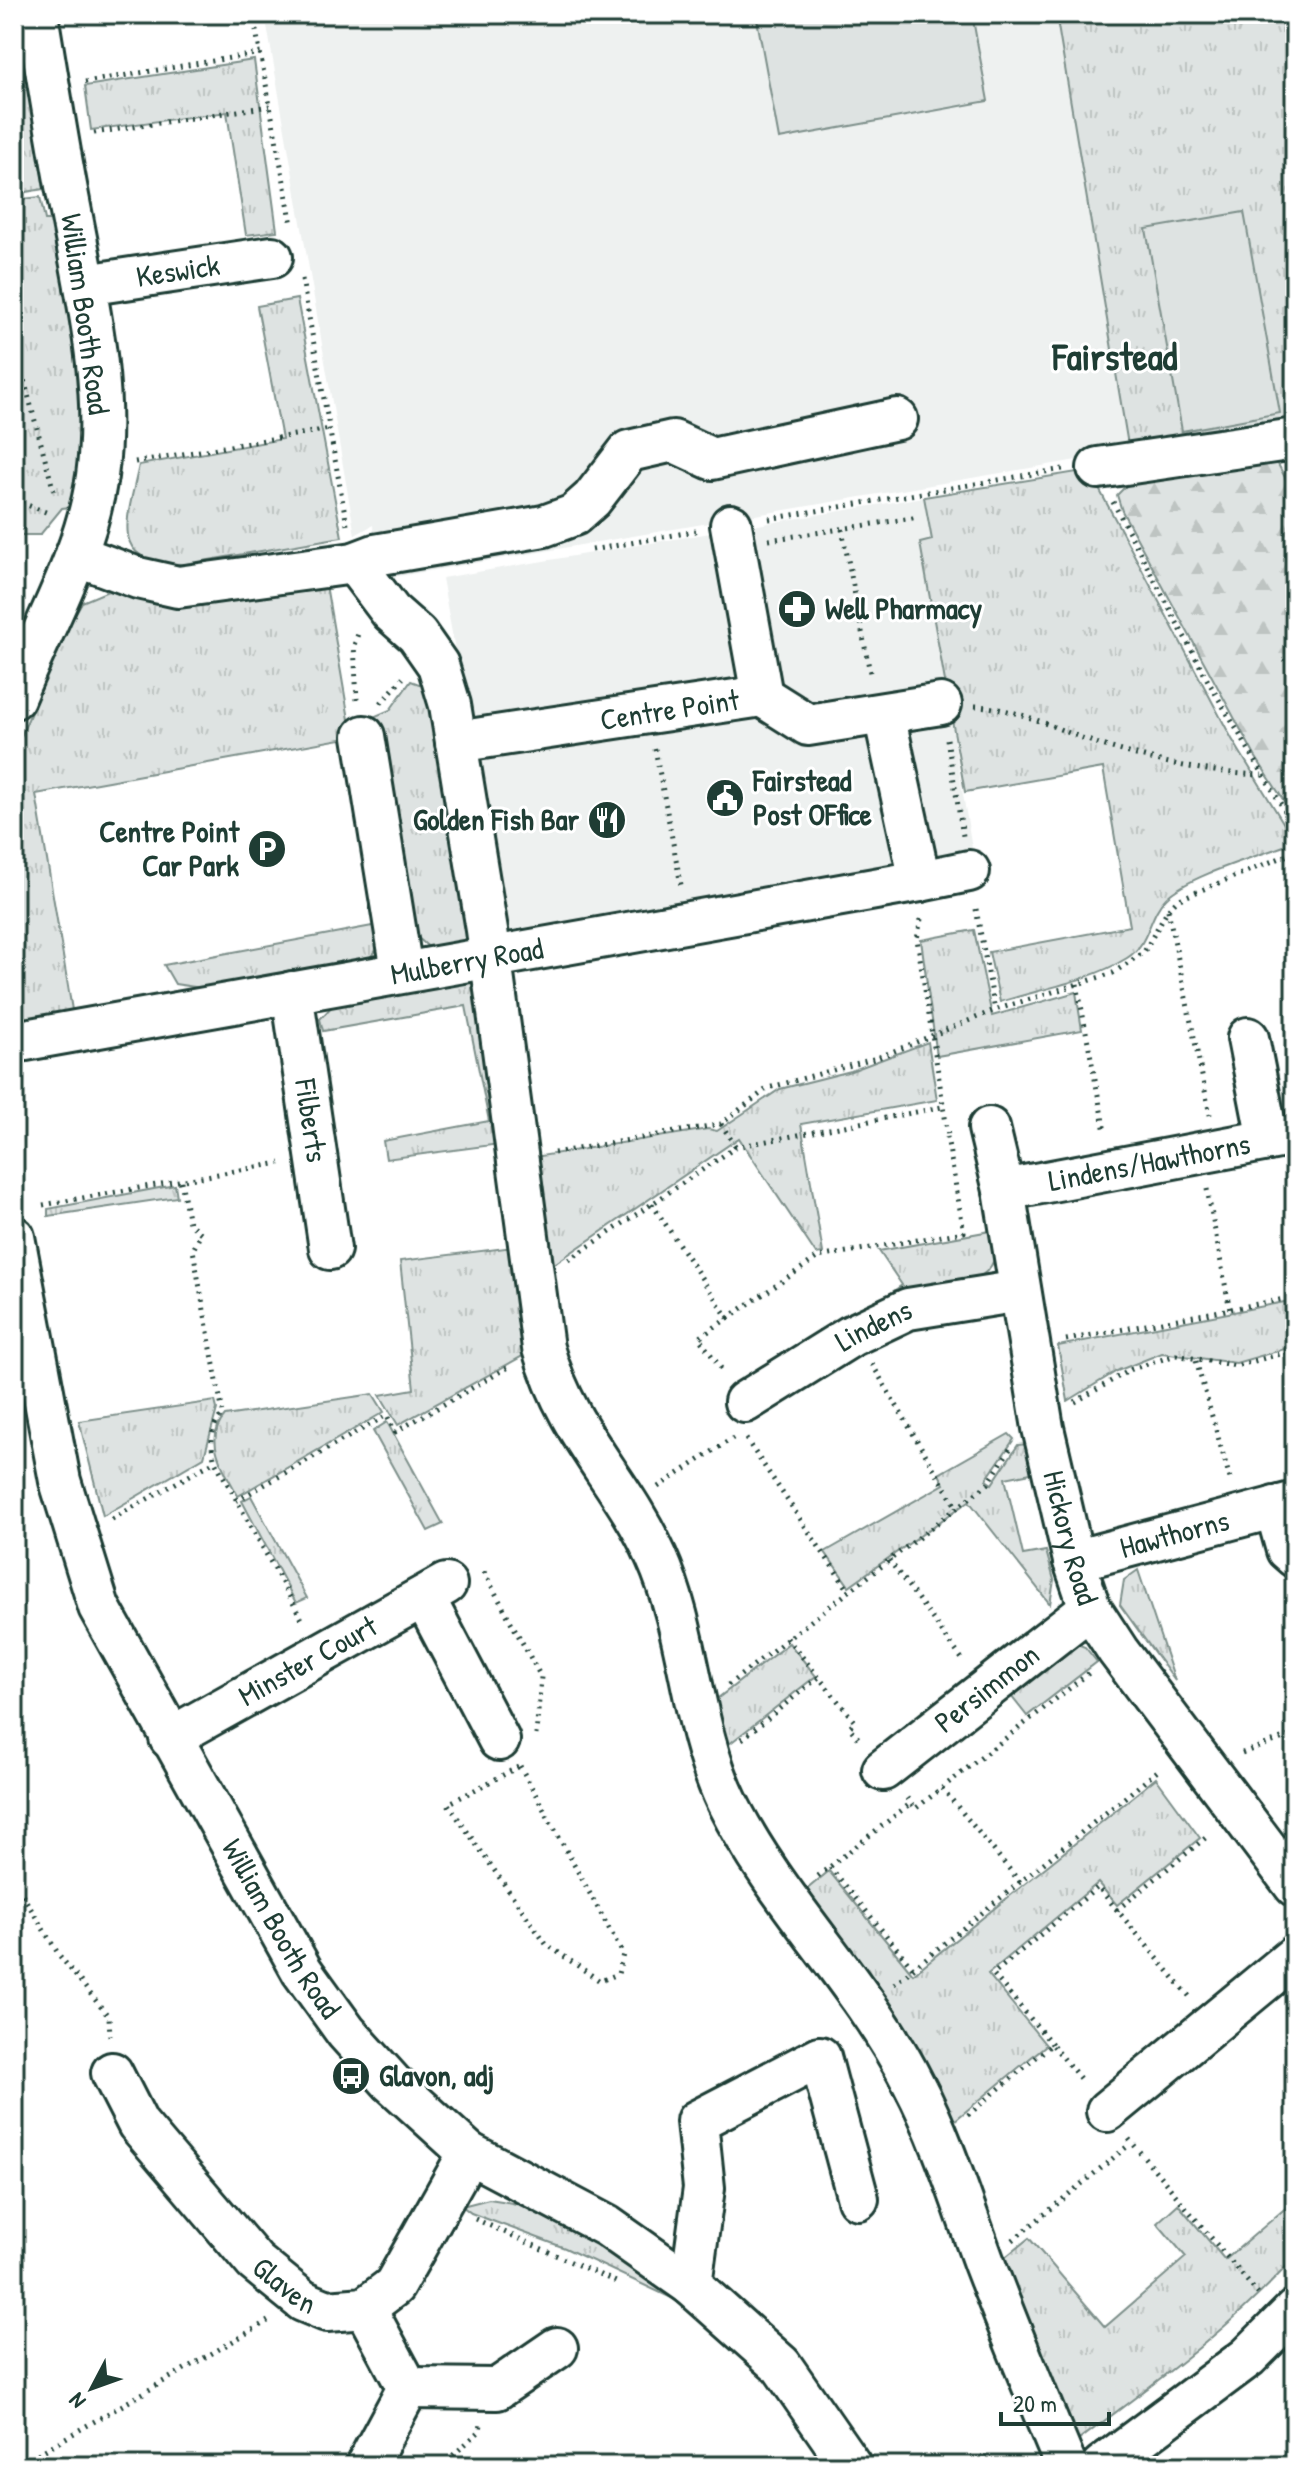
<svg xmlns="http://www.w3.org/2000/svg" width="1309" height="2480" font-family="'Patrick Hand',sans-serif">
<defs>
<pattern id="grass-tufts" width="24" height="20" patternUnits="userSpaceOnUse" patternTransform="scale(2)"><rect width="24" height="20" fill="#dee3e2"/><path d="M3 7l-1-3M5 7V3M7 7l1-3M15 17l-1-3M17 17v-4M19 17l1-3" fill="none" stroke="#bec4c2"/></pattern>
<pattern id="forest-firs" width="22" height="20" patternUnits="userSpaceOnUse" patternTransform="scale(2)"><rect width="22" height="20" fill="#dee3e2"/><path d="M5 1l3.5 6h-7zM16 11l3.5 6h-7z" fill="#bec4c2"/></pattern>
</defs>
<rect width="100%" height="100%" fill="#fff"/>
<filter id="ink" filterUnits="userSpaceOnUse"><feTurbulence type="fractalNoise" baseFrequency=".0125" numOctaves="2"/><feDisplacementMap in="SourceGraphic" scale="16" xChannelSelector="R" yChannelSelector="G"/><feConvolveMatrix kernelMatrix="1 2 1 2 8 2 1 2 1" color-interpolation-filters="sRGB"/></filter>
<g filter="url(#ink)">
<g fill="#eef1f0">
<polygon points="265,14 1056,14 1129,451 388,578 375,555 373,525 355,535"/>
<polygon points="924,497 932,540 921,544 973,854 507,936 442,578"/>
</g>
<g fill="url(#grass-tufts)" stroke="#7e908b" stroke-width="2">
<polygon points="14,14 20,14 44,189 14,194"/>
<polygon points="1056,14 1295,14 1295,425 1129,451"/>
<polygon points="254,60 277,231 246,235 227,112 91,130 85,86"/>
<path d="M40,197L45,220H53C68,311 96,418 70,507L62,508L40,535H14V362L24,360L14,273V200Z"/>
<path d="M297,299L342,537L186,564C105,566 128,519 139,465L282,439L257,306Z"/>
<path d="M1089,470L1232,739L1295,842C1262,855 1189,875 1166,898C1148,916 1150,944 1127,958C1090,981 1041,989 1000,1002L989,952L1130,926L1103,768L965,792L920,543L932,540L924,497Z"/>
<polygon points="325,579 352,737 36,794 73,1016 14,1025 14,753 63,635 82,602 108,591 164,601"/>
<polygon points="411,681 422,685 439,706 478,944 434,952 416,936 366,720 390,710"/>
<polygon points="383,924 381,946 368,959 208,989 175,984 164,965"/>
<polygon points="974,930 992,1016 1076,992 1082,1030 937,1056 921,940"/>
<polygon points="477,973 500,1144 386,1159 383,1141 489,1121 466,1006 323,1031 320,1019 336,1002"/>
<polygon points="928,1042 937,1100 801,1124 823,1253 816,1254 739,1138 541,1273 528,1158 708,1129 717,1131 780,1089 851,1071"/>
<polygon points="175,1185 177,1197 48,1216 48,1209"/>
<path d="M996,1230C998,1255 996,1269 973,1281L881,1300L902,1285L879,1251Z"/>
<polygon points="513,1247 530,1352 398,1425 380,1395 414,1389 400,1261"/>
<polygon points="1295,1300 1295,1346 1236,1363 1162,1353 1117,1371 1068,1401 1058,1346"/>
<path d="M373,1394L384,1412L238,1496C226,1472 202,1441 225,1416Z"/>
<polygon points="215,1401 217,1409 204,1457 103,1516 79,1421"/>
<polygon points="387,1422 443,1524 428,1531 373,1431"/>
<polygon points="1009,1434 1014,1439 986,1480 992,1484 1018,1445 1027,1444 1031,1473 1005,1478 1023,1555 1046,1551 1054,1580 1050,1604 969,1501 849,1586 825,1552 944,1484 939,1474"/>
<polygon points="251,1496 307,1598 296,1603 242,1501"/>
<polygon points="1138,1570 1175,1681 1120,1605 1124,1580"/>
<polygon points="789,1643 816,1676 724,1748 713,1702"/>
<polygon points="1077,1644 1085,1647 1097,1662 1027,1716 1011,1696 992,1711 987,1706 1066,1646"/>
<polygon points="1156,1778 1200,1838 1117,1905 1098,1883 988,1974 1046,2045 948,2126 800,1895 829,1871 913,1974"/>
<path d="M489,2199C573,2209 644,2269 710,2316L565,2248L471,2213L462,2206Z"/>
<path d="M1295,2200V2257C1230,2330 1153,2384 1075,2443L998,2263L1029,2238L1105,2327L1186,2257L1157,2223L1178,2204L1225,2260Z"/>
</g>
<polygon fill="url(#forest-firs)" stroke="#7e908b" stroke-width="2" points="1272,453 1295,496 1295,818 1255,756 1122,511 1117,495 1129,483"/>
<g fill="#dee3e2" stroke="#7e908b" stroke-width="2">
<polygon points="756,14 972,14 988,101 779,139"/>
<polygon points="1244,212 1280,413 1182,431 1146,229"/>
</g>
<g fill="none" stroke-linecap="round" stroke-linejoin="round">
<defs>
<g id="minor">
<path id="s1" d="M85,285L272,257"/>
<polyline points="1098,468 1295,439"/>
<polyline points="76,555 138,578 178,587 354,563 375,555 544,526 574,515 592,499 629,451 673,441 712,459 897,419"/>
<path d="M354,563L391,612L417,635L438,665L450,705L487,930L543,1348C567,1434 622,1480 656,1556C691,1633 690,1725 727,1802C777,1903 862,1982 913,2083C943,2140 962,2203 984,2263C1010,2331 1038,2399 1066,2466"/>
<polyline points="762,696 808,725 941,704"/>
<path d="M14,698C43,626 86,554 97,476C109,388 87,298 71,212C58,146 48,80 37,14"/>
<polyline points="364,736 402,971"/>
<path id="s2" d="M456,742L762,696L731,525"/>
<polyline points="920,881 969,871"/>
<path id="s3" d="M292,992L330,1249"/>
<polyline points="1248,1038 1268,1140"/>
<path id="s4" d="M14,1042L920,881L884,714"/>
<path id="s5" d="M989,1128L1004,1190L1043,1428L1074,1561L1090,1608L1118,1651L1295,1886"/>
<path id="s6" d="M1004,1190L1295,1135"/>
<path id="s7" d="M14,1237L60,1481L99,1607L302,1971L346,2032L392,2083L469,2153L607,2226L691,2285L781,2365L851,2466"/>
<path id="s8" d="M745,1402L851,1336L908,1309L1020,1291"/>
<polyline points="1275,1507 1287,1550 1295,1557"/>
<path id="s9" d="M1074,1561L1295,1502"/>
<polyline points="424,1597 499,1740"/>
<path id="s10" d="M170,1738L446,1584"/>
<path id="s11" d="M883,1770L1090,1608"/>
<path id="s12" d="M112,2073L138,2124L255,2262L303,2301L327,2311L365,2308L394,2286L469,2153"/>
<polyline points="1107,2111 1295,1956"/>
<polyline points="691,2285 704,2188 697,2121 820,2057 858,2199"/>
<polyline points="365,2308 408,2388 366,2466"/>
<polyline points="408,2388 497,2389 557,2348"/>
<polyline points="1102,2466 1248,2357 1295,2310"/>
</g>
</defs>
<use href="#minor" stroke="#1f3d34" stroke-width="46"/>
<g stroke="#1f3d34" stroke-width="5" stroke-dasharray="2 6" stroke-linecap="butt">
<polyline points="253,14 292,225"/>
<polyline points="85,82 261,53"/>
<polyline points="94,133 270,106"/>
<polyline points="14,197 29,195"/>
<polyline points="302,279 347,525"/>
<polyline points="14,342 54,492"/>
<polyline points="135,462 330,429"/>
<polyline points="14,500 51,514"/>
<polyline points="1113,502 1208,681 1295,828"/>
<polyline points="769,519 1063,469"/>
<polyline points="842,529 871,678"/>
<polyline points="769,540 919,517"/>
<polyline points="592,550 696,531"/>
<polyline points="357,700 354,645 359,631"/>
<polyline points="381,703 403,678"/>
<path d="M975,706C1019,708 1057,730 1099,744C1152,761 1206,773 1262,775"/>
<polyline points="947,739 963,836"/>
<polyline points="655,749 681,885"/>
<polyline points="976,909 995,1010"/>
<polyline points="1168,910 1210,1115"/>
<polyline points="921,919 917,939 948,1136"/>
<polyline points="1077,984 1105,1132"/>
<polyline points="721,1124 736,1147"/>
<polyline points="554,1153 721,1124 768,1088 877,1058 995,1010 1113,973 1144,952 1168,909 1177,900 1295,852"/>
<path d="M181,1181L189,1223L201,1233L193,1250L223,1414C210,1426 210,1445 215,1461L303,1621"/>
<polyline points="1207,1189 1230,1310"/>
<polyline points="652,1204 728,1318 699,1338 723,1371"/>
<polyline points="43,1205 280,1163"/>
<polyline points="569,1260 736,1147 942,1107"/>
<polyline points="728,1318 818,1257 964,1232 947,1137"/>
<polyline points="1066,1340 1295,1297"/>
<polyline points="1196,1361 1231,1482"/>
<polyline points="872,1364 957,1508"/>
<polyline points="1075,1402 1132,1369 1176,1355 1236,1366 1295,1350"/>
<polyline points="746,1439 849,1591"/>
<polyline points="658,1487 733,1438"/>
<polyline points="236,1501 387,1415 395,1432 509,1367"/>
<polyline points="112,1519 215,1461"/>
<polyline points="889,1560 962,1659"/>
<polyline points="484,1572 541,1677 536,1735"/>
<polyline points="787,1638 855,1722 849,1727 860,1740"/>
<polyline points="728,1685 988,1484 1010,1449"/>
<polyline points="742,1739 819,1677"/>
<polyline points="1242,1753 1295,1734"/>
<polygon points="520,1766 623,1954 618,1974 600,1981 546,1944 448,1804"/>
<polyline points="942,1788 1089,1673"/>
<polyline points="907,1798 915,1809 942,1788 1020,1882"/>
<polyline points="830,1867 913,1968"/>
<polyline points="818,1876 911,1803"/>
<polyline points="14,1881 59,1955 109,2017 110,2036"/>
<polyline points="894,1984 1160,1769"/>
<polyline points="1189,1996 1117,1910 1209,1835"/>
<polyline points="1052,2044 993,1974 1098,1887 1117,1910"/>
<polyline points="968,2115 1052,2044 1082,2081"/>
<polyline points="1129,2139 1258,2294"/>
<polyline points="475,2219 616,2282"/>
<polyline points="1013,2240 1129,2145"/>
<polyline points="17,2466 268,2321"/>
<polyline points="441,2466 480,2431 481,2424"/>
</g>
<use href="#minor" stroke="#fff" stroke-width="40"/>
</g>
</g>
<defs>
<symbol id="pharmacy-disc" viewBox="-11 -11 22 22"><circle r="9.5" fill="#1f3d34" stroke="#fff"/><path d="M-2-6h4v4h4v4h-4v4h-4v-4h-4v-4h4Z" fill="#fff"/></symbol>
<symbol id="civic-disc" viewBox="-11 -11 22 22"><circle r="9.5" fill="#1f3d34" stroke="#fff"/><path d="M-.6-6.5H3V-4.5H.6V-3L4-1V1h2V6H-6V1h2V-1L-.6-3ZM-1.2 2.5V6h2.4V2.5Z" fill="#fff"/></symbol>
<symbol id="restaurant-disc" viewBox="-11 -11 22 22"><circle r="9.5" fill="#1f3d34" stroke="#fff"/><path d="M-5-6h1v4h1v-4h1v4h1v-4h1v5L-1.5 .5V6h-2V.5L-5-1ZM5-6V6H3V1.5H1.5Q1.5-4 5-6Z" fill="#fff"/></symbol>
<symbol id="parking-disc" viewBox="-11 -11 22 22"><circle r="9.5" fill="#1f3d34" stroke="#fff"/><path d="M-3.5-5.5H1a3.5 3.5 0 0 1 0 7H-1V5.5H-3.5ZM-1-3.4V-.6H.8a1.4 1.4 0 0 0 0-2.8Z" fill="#fff"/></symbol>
<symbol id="bus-disc" viewBox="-11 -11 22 22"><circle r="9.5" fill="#1f3d34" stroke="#fff"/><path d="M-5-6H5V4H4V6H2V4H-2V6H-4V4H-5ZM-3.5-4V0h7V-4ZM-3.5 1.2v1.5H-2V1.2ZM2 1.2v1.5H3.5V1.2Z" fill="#fff"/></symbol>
</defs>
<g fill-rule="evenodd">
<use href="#pharmacy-disc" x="775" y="587" width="44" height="44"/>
<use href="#civic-disc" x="703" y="776" width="44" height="44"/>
<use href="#restaurant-disc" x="585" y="798" width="44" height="44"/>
<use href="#parking-disc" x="245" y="827" width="44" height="44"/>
<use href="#bus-disc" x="329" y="2054" width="44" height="44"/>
</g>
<g text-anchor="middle" stroke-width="6" stroke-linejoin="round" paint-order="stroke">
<g font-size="30" fill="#1f3d34" stroke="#fff">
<text dy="10" stroke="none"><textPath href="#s1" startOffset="94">Keswick</textPath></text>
<text transform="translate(85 314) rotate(82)" y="10">William Booth Road</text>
<text dy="10" stroke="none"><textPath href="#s2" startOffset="216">Centre Point</textPath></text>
<text dy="10" stroke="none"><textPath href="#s4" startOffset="460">Mulberry Road</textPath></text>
<text dy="10" stroke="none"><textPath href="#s3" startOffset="130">Filberts</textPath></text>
<text dy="10" stroke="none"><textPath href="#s6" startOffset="148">Lindens/Hawthorns</textPath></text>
<text dy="10" stroke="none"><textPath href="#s8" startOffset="150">Lindens</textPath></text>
<text dy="10" stroke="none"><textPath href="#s9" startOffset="104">Hawthorns</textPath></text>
<text dy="10" stroke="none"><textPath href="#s5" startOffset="418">Hickory Road</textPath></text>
<text dy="10" stroke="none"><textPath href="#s10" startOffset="158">Minster Court</textPath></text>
<text dy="10" stroke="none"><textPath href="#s11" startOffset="132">Persimmon</textPath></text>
<text dy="10" stroke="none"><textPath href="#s7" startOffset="750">William Booth Road</textPath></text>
<text dy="10" stroke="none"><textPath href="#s12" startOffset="276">Glaven</textPath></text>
</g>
<g font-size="30" font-weight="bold" fill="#1f3d34" stroke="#fff" text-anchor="start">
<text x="825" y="619">Well Pharmacy</text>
<text x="753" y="791">Fairstead<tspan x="753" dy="34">Post OFfice</tspan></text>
<text x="579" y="830" text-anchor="end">Golden Fish Bar</text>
<text x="239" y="842" text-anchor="end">Centre Point<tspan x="239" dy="34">Car Park</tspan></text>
<text x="379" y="2086">Glavon, adj</text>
</g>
<g font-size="38" font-weight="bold" fill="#1f3d34" stroke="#fff">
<text x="1115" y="370">Fairstead</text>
</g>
</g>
<rect width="1309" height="2480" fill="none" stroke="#fff" stroke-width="48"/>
<rect x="24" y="24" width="1261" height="2432" fill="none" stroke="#1f3d34" stroke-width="3" filter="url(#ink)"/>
<g transform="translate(92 2388) rotate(229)" stroke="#ffffff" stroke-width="6" paint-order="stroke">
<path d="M0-6L14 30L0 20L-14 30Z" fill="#1f3d34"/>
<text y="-12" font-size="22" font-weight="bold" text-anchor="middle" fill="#1f3d34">N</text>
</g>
<path d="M1001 2412v12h108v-12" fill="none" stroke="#1f3d34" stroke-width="4"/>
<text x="1013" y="2412" font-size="24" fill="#1f3d34" stroke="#ffffff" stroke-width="6" paint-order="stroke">20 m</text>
</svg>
